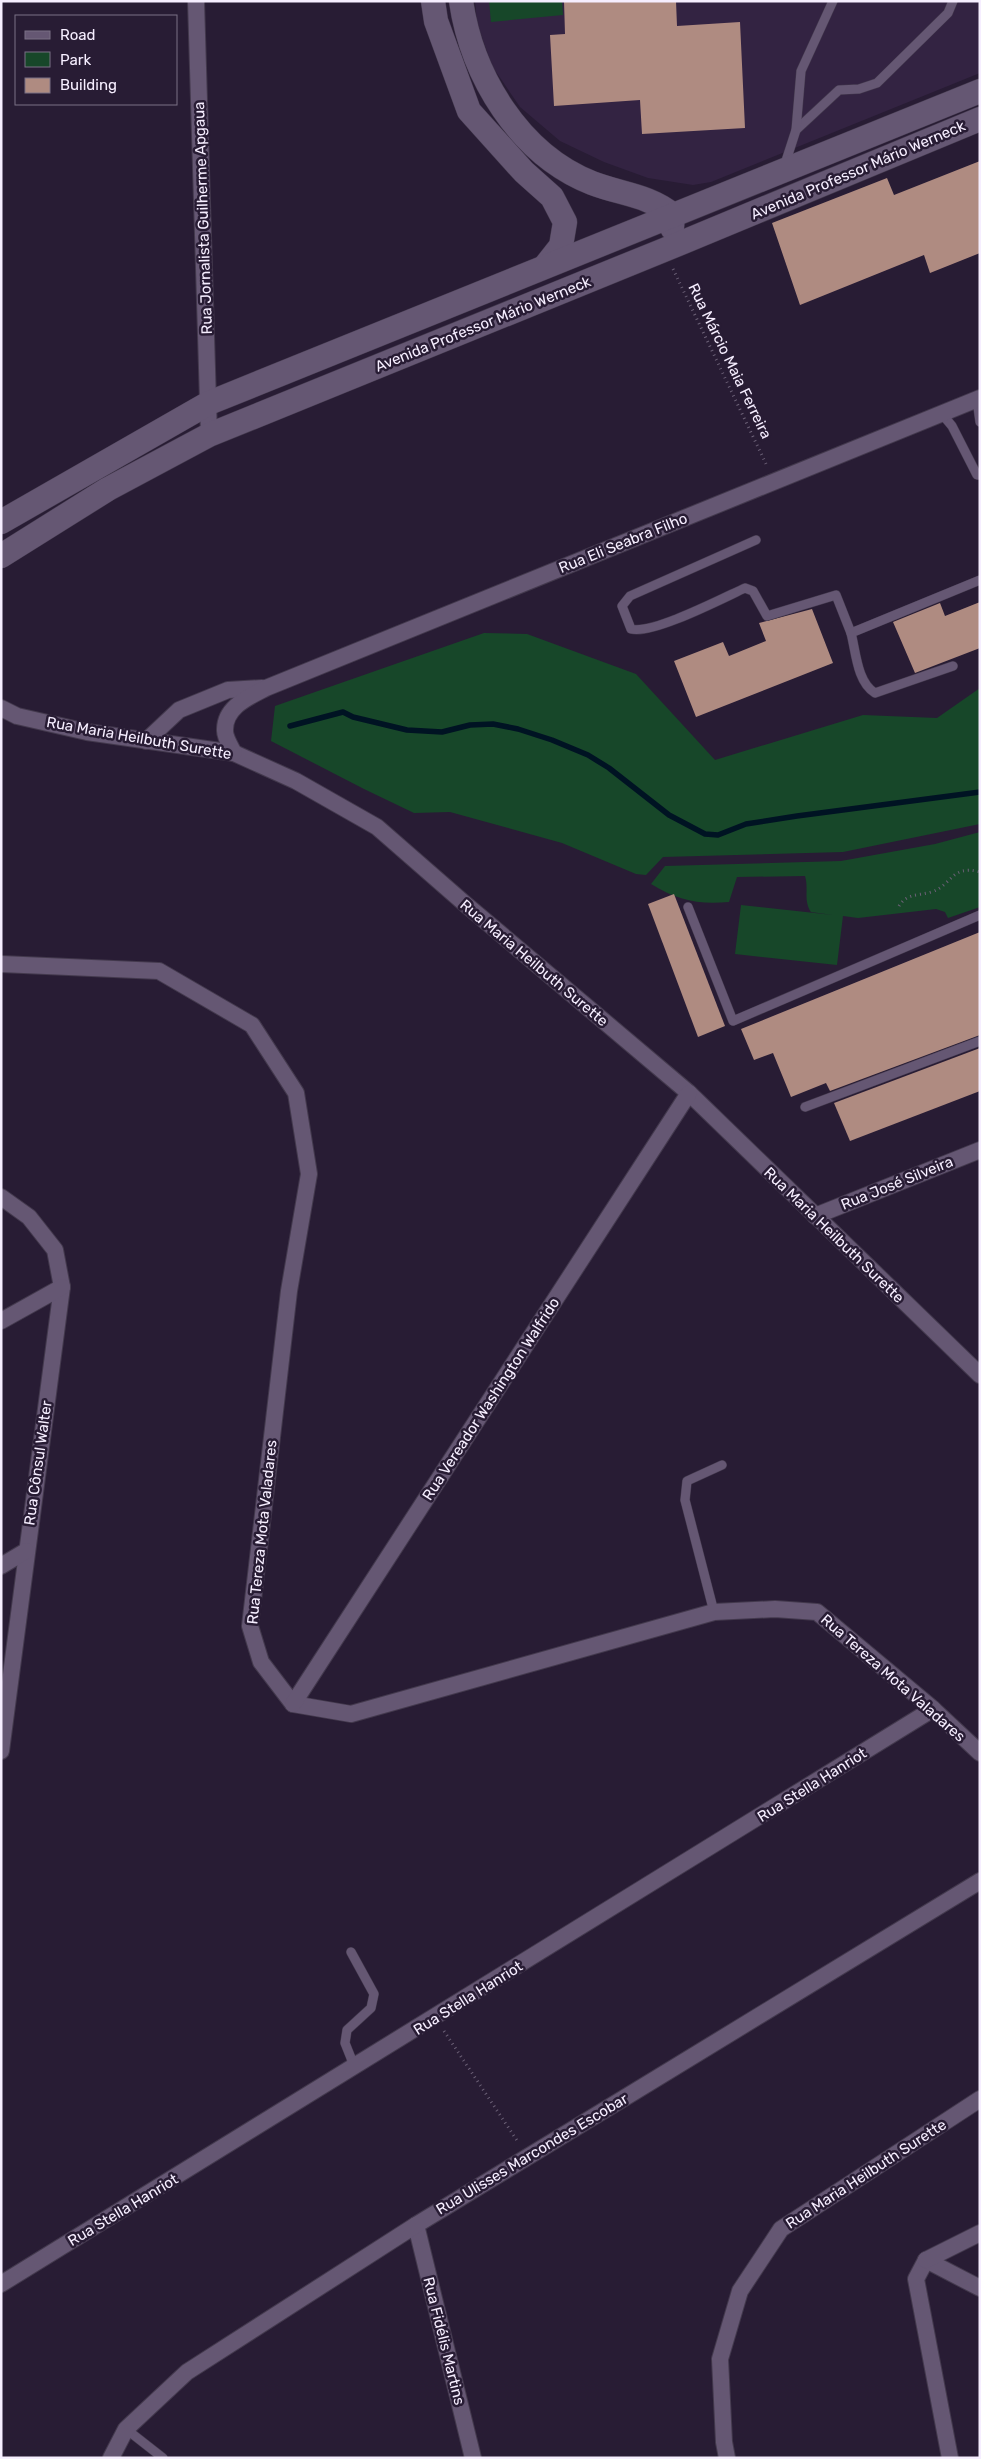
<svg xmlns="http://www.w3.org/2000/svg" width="981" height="2459" font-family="Rubik,sans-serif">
<rect width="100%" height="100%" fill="#281c34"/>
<polygon fill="#332342" points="475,1 980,1 980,73 711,182 693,185 648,178 604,162 560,141 520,107 492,66 477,23"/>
<g fill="#174729">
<polygon points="489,1 562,1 563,15 491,22"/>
<polygon points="484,633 527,634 636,674 715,760 863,715 937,718 980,688 980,824 843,852 663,857 646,875 636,874 562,843 450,812 414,813 364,789 271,741 275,706"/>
<path d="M980,832V907L948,918L945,912L936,909L858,918L843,916L837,965L735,954L741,905L833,915L811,912C803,900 809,889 805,876L737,877L729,902C698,905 677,900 651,884L665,866L841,861L935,844Z"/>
</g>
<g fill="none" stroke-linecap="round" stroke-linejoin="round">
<polyline stroke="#001323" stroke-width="5.5" points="290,726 343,712 353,717 407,730 442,732 470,725 493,724 518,729 552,740 588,755 609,768 669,815 705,834 718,835 746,824 797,816 980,792"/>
</g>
<g fill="#af8b81">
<polygon points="564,1 676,1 677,26 740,22 745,128 642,134 640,100 554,106 550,35 565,34"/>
<polygon points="980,161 980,253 930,273 924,255 800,305 772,223 887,178 894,195"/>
<polygon points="980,602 980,648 915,673 893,622 940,603 945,616"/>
<polygon points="812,609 833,663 696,717 674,661 723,642 729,656 766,641 759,623"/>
<polygon points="674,894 725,1026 698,1037 648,904"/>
<polygon points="980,932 980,1035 830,1091 826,1083 791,1097 773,1053 754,1060 741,1029"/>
<polygon points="980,1048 980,1091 850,1141 834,1103"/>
</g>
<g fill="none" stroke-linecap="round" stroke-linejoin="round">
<defs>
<g id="lane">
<polyline points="796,130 839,90 859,89 877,83 948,13 953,1"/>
<polyline points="784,167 796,130 801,71 833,1"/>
<polyline points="977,400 980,422"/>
<polyline points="942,414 952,426 977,475 980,475"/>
<path d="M756,540L630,596L622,606L631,629C652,635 723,598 745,588L753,591L767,616L836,595L851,633"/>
<path d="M953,666L875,693C857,682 856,652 851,633L980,580"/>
<polyline points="688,907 733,1021 980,915"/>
<polyline points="805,1107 980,1041"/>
<polyline points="714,1612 685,1500 687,1481 722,1465"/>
<polyline points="351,1952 374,1994 371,2008 347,2030 345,2043 355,2068"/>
<polyline points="126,2429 163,2458"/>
</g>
<g id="street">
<polyline points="196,1 209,435"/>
<polyline points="1,708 17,716 87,732 234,753 296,781 377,827 464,903 689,1093 980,1375"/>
<polyline points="146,741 179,710 228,690 262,688"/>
<path d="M234,753C231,747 225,738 225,731C224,707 249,697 266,688L980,398"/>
<polyline points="1,964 159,971 252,1025 296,1093 309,1174 289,1291 250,1626 261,1662 293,1704 351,1714 714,1612 775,1609 817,1612 933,1709 980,1753"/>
<polyline points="1,1197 29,1217 55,1250 62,1287 1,1751"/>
<polyline points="815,1216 980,1150"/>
<polyline points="1,1321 62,1287"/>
<polyline points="1,1566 26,1551"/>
<polyline points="293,1704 689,1093"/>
<polyline points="416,2225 473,2458"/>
<polyline points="926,2260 916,2279 950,2458"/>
<polyline points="926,2260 980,2288"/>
<polyline points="926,2260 980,2233"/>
<polyline points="1,2284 933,1709"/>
<polyline points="111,2458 126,2429 187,2372 416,2225 980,1881"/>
<polyline points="727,2458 724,2442 720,2359 740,2291 781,2229 980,2099"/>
</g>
<g id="secondary">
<polyline points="433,1 436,21 469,111 524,172 552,197 565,222 561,246 546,265"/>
<path d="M461,1C472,76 519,154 592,183C620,194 649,195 673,215L672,228"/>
<polyline points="1,522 209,403 980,91"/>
<polyline points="1,556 108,489 209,435 664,250 980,119"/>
</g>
</defs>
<use href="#lane" stroke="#43394d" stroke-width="10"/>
<use href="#street" stroke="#43394d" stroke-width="18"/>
<use href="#secondary" stroke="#43394d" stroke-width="25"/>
<g stroke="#6c6177" stroke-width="3" stroke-dasharray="1 4" stroke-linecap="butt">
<polyline points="673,269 767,466"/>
<path d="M899,906C907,893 918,896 931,892C952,886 951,864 980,872"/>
<polyline points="444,2031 518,2142"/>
</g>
<use href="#lane" stroke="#655773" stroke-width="9"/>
<use href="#street" stroke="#655773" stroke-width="16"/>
<use href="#secondary" stroke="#655773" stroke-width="24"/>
</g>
<g text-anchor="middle" stroke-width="5" stroke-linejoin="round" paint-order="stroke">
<g font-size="15" fill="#f6eeff" stroke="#281c34">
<text transform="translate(858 170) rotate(-23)" y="5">Avenida Professor Mário Werneck</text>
<text transform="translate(203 218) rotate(-92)" y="5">Rua Jornalista Guilherme Apgaua</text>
<text transform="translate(483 324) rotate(-22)" y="5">Avenida Professor Mário Werneck</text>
<text transform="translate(730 361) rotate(64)" y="5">Rua Márcio Maia Ferreira</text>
<text transform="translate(623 543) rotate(-22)" y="5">Rua Eli Seabra Filho</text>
<text transform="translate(139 738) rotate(10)" y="5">Rua Maria Heilbuth Surette</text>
<text transform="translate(534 963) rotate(40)" y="5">Rua Maria Heilbuth Surette</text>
<text transform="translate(897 1183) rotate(-22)" y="5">Rua José Silveira</text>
<text transform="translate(834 1235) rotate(44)" y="5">Rua Maria Heilbuth Surette</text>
<text transform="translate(491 1399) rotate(-57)" y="5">Rua Vereador Washington Walfrido</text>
<text transform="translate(38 1463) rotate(-82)" y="5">Rua Cônsul Walter</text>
<text transform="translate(262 1532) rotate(-84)" y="5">Rua Tereza Mota Valadares</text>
<text transform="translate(893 1678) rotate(41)" y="5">Rua Tereza Mota Valadares</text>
<text transform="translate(812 1785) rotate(-32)" y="5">Rua Stella Hanriot</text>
<text transform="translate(468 1998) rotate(-32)" y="5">Rua Stella Hanriot</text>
<text transform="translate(532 2154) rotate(-31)" y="5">Rua Ulisses Marcondes Escobar</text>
<text transform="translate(866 2174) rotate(-33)" y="5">Rua Maria Heilbuth Surette</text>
<text transform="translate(123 2210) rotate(-31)" y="5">Rua Stella Hanriot</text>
<text transform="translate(444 2341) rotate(76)" y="5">Rua Fidélis Martins</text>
</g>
</g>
<rect width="981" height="2459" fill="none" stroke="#f6eeff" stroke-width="5"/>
<rect x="15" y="15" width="162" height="90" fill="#281c34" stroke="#7a7085"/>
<rect x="25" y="31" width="25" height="8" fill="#655773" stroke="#7a7085"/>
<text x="60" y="40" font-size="15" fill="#f6eeff">Road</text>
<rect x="25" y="52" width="25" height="15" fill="#174729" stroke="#7a7085"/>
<text x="60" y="65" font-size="15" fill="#f6eeff">Park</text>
<rect x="25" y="78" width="25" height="15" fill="#af8b81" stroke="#7a7085"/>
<text x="60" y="90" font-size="15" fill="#f6eeff">Building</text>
</svg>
